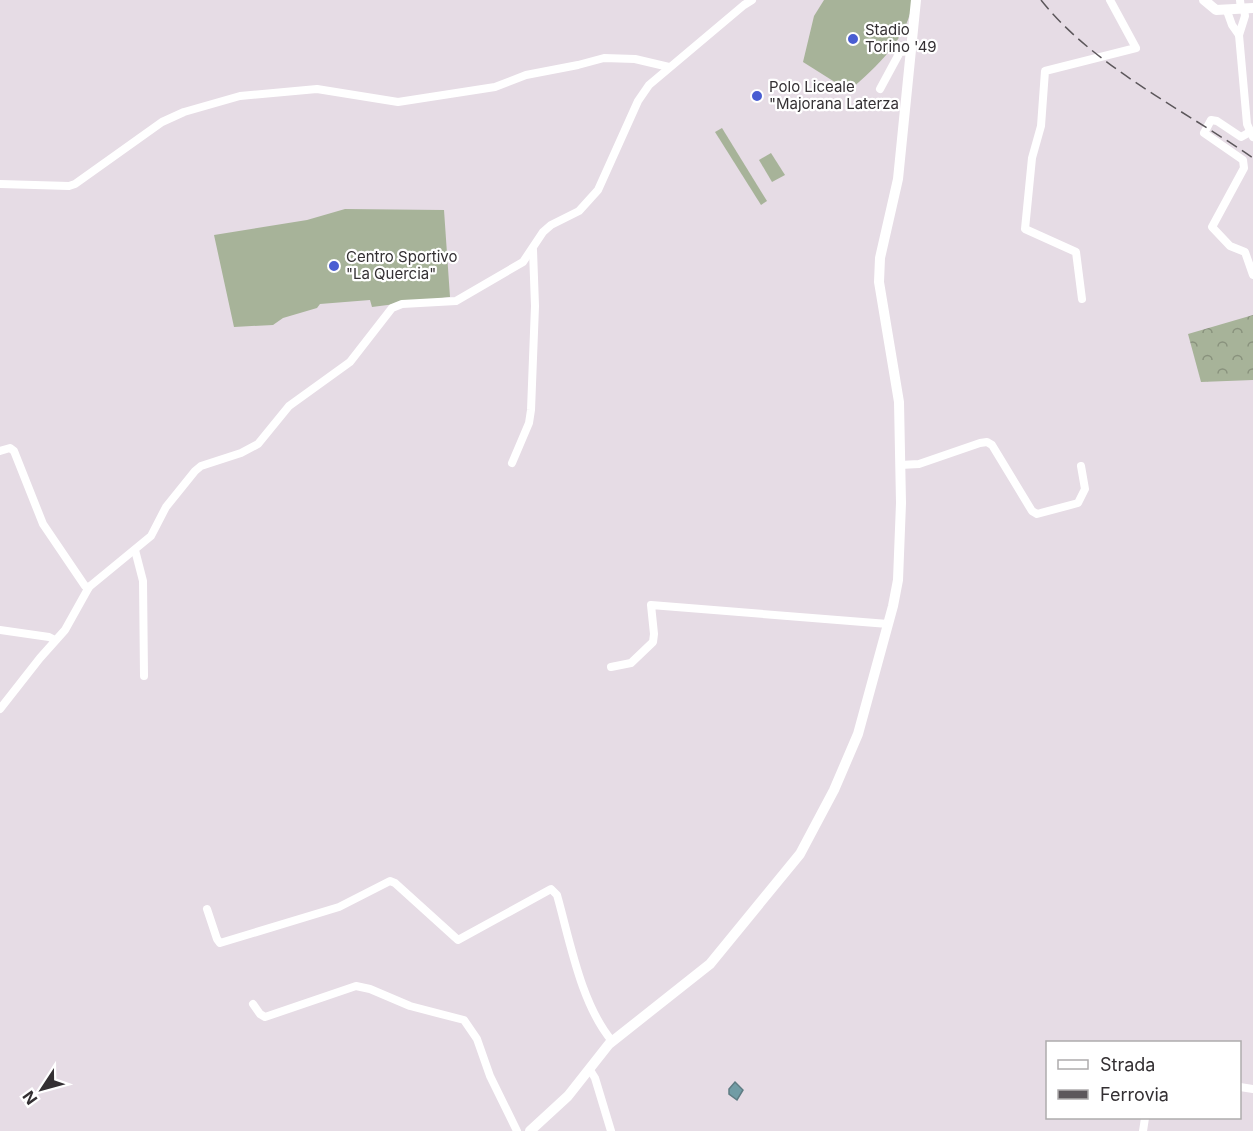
<svg xmlns="http://www.w3.org/2000/svg" width="1253" height="1131" font-family="Inter,sans-serif">
<defs>
<pattern id="park-crowns" width="20" height="18" patternUnits="userSpaceOnUse" patternTransform="scale(1.5)"><rect width="20" height="18" fill="#a7b399"/><path d="M2 6a3 3 0 1 1 6 0M12 15a3 3 0 1 1 6 0" fill="none" stroke="#89927d"/></pattern>
</defs>
<rect width="100%" height="100%" fill="#e6dce5"/>
<g fill="#a7b399">
<path d="M824,0H913C908,39 877,66 849,91L803,62L814,16Z"/>
<polygon points="722,128 767,201 761,205 715,132"/>
<polygon points="771,153 785,175 772,182 759,160"/>
<polygon points="345,209 444,210 450,297 372,307 370,300 320,304 317,308 283,318 273,325 234,327 214,235 307,220"/>
</g>
<polygon fill="url(#park-crowns)" points="1253,315 1253,380 1201,382 1188,334"/>
<polygon fill="#719ca5" stroke="#5f7c83" stroke-width="1.5" points="735,1082 743,1090 737,1100 729,1094 729,1089"/>
<g fill="none" stroke-linecap="round" stroke-linejoin="round">
<g stroke="#fff" stroke-width="8">
<polyline points="1240,0 1241,9"/>
<polyline points="1227,11 1232,25 1239,35 1247,124 1253,137"/>
<polyline points="1239,35 1245,16 1244,9"/>
<polyline points="880,89 900,52 911,51"/>
<polyline points="1250,132 1241,137 1217,121 1211,120 1204,133 1243,160 1244,168 1212,227 1230,246 1245,252 1253,275"/>
<polyline points="0,184 69,186 75,184 162,122 184,112 240,96 317,89 398,102 495,87 526,75 578,65 604,58 635,59 669,67"/>
<polyline points="1082,299 1076,252 1025,229 1032,158 1041,126 1045,71 1136,48 1110,0"/>
<polyline points="0,451 10,448 14,451 43,524 85,586 89,587"/>
<polyline points="512,463 529,423 531,410 535,306 533,250"/>
<polyline points="900,465 919,464 980,443 987,442 992,445 1032,511 1037,514 1078,503 1085,489 1081,466"/>
<polyline points="135,550 143,581 144,676"/>
<polyline points="0,630 49,637 55,640"/>
<polyline points="611,667 631,663 653,642 654,634 651,605 888,624"/>
<polyline points="0,709 40,658 65,630 89,587 151,536 166,507 195,471 201,466 241,453 258,444 289,406 350,362 392,308 402,304 456,301 523,262 543,232 551,225 579,211 598,190 638,101 649,85 744,5 752,0"/>
<path d="M207,909L217,939L220,943L339,907L390,881L395,883L458,940L551,889L557,895C570,941 581,1004 612,1041"/>
<polyline points="253,1004 260,1014 265,1017 356,986 370,989 410,1006 464,1020 477,1039 490,1076 517,1131"/>
<polyline points="590,1070 595,1078 611,1131"/>
<polyline points="1240,1087 1253,1089"/>
<polyline points="1143,1131 1145,1118"/>
</g>
<g stroke="#fff" stroke-width="10">
<polyline points="1204,0 1216,10 1253,8"/>
<polyline points="530,1131 568,1096 609,1044 710,964 800,854 834,790 858,734 893,606 898,580 901,503 899,402 879,282 880,258 898,179 916,0"/>
</g>
<path stroke="#5c575b" stroke-width="1.5" stroke-dasharray="12 6" stroke-linecap="butt" d="M1041,0C1093,66 1184,110 1253,158"/>
</g>
<g fill="#495dd2" stroke="#fff" stroke-width="2">
<circle cx="853" cy="39" r="6"/>
<circle cx="757" cy="96" r="6"/>
<circle cx="334" cy="266" r="6"/>
</g>
<g text-anchor="middle" stroke-width="4.5" stroke-linejoin="round" paint-order="stroke">
<g font-size="15" fill="#343033" stroke="#fff" text-anchor="start">
<text x="865" y="35">Stadio<tspan x="865" dy="17">Torino '49</tspan></text>
<text x="769" y="92">Polo Liceale<tspan x="769" dy="17">"Majorana Laterza</tspan></text>
<text x="346" y="262">Centro Sportivo<tspan x="346" dy="17">"La Quercia"</tspan></text>
</g>
</g>
<rect x="1046" y="1041" width="195" height="78" fill="#ffffff" stroke="#aeacad" stroke-width="1.5"/>
<rect x="1058" y="1060" width="30" height="9" fill="#ffffff" stroke="#aeacad" stroke-width="1.5"/>
<text x="1100" y="1071" font-size="18" fill="#343033">Strada</text>
<rect x="1058" y="1090" width="30" height="9" fill="#5c575b" stroke="#aeacad" stroke-width="1.5"/>
<text x="1100" y="1101" font-size="18" fill="#343033">Ferrovia</text>
<g transform="translate(42 1089) rotate(234)" stroke="#ffffff" stroke-width="4.5" paint-order="stroke">
<path d="M0-4.5L10 22L0 15L-10 22Z" fill="#343033"/>
<text y="-9" font-size="16" font-weight="bold" text-anchor="middle" fill="#343033">N</text>
</g>
</svg>
